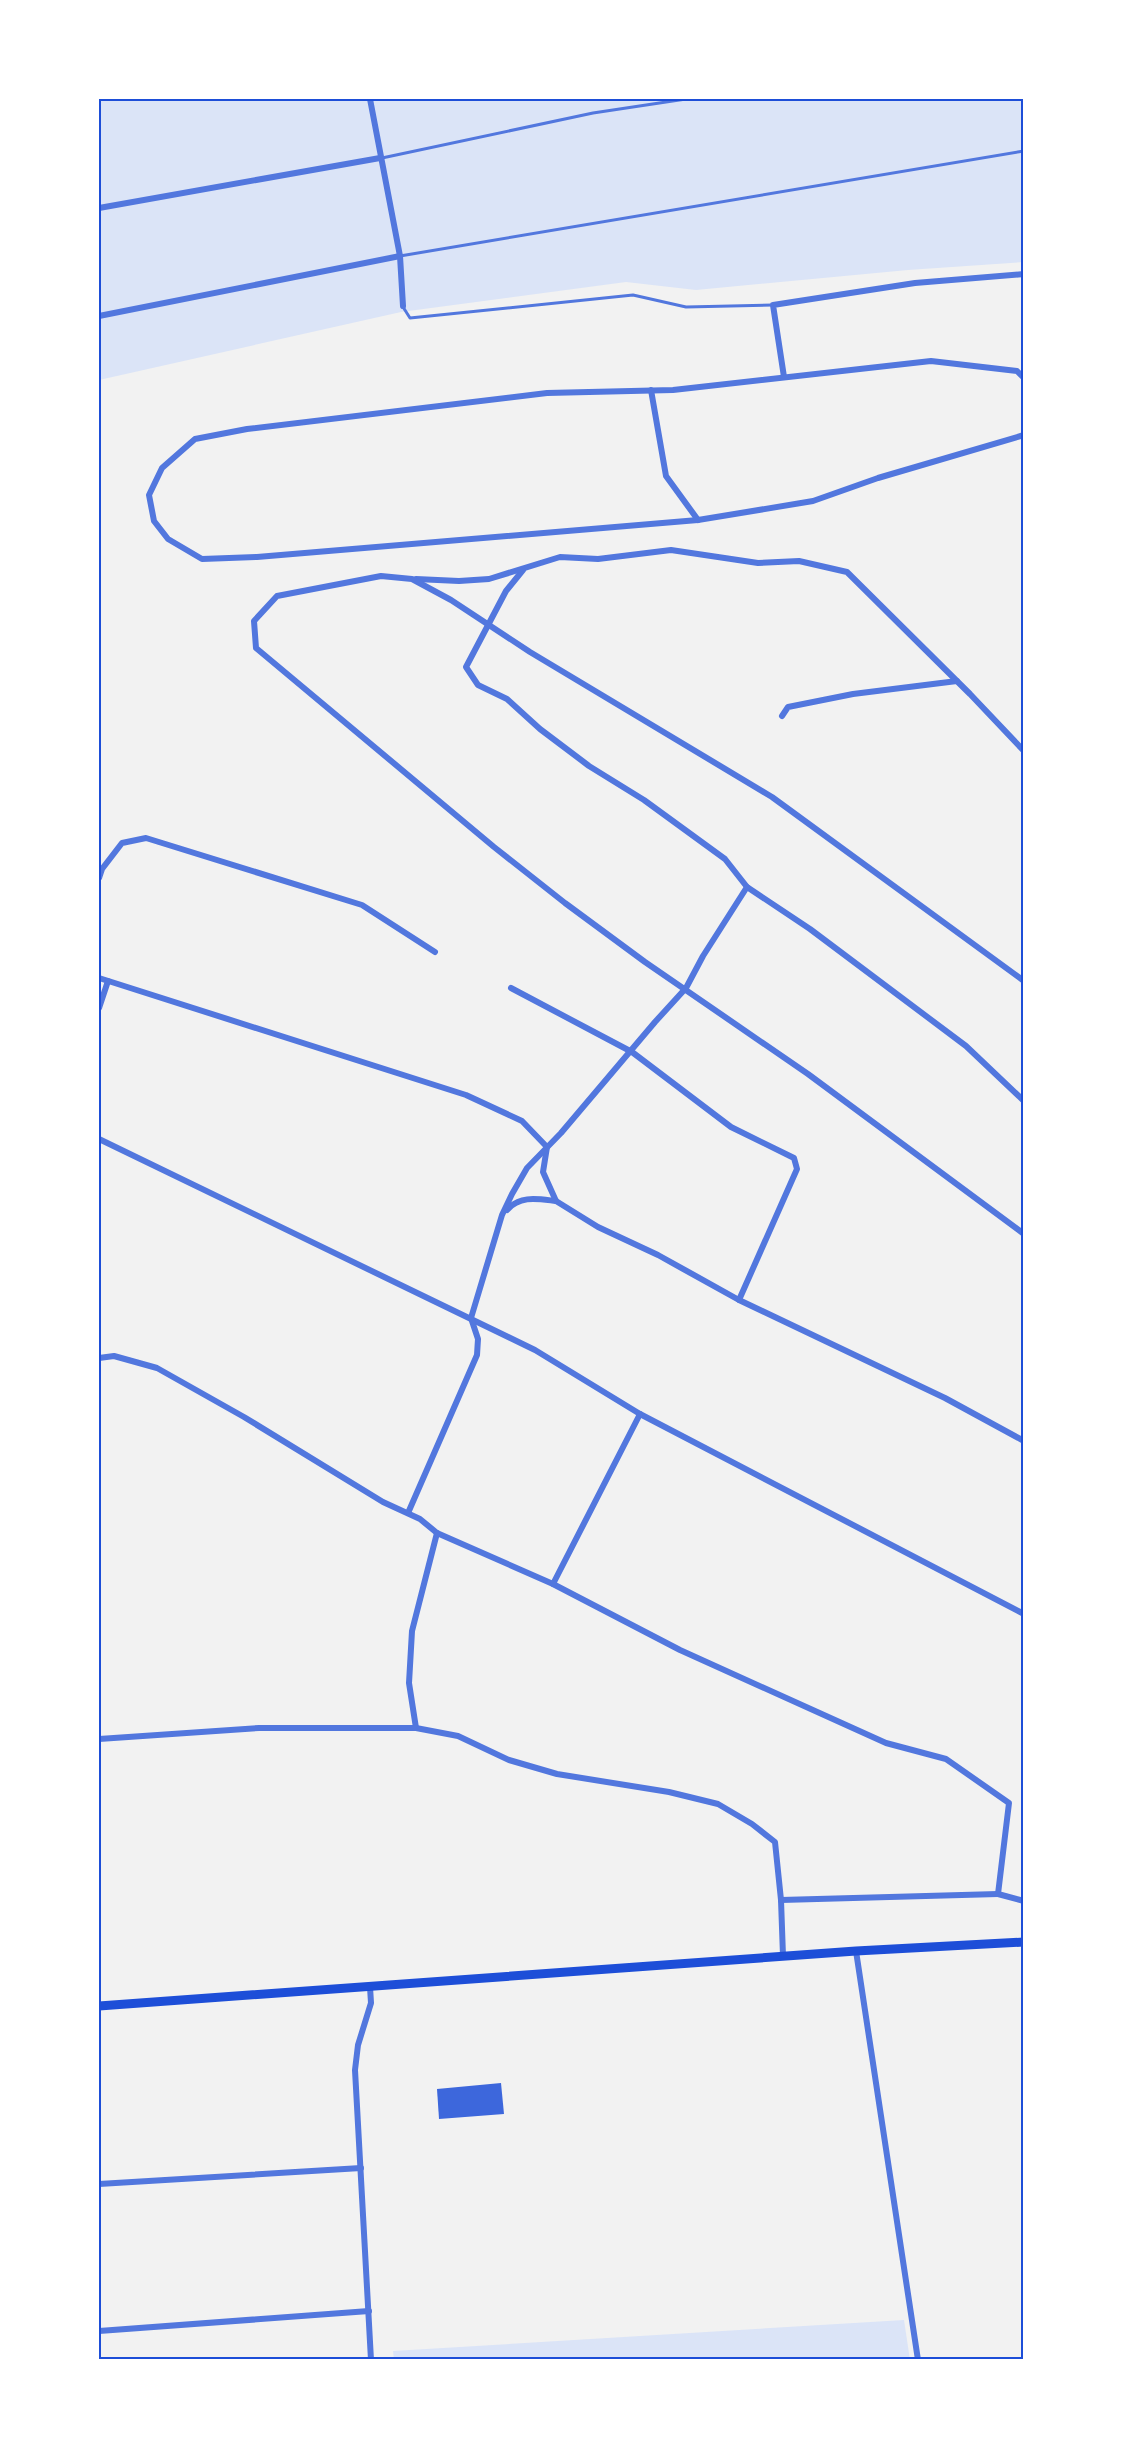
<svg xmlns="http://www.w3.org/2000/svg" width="1123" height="2459" font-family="'Open Sans',sans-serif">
<rect width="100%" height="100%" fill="#f2f2f2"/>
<g fill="#dbe4f7">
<polygon points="99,99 1024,99 1024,262 908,270 696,290 626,282 401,312 99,380"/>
<polygon points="904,2320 910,2360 394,2360 393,2351"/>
</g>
<polygon fill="#3d67dc" points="501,2083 504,2114 439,2119 437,2089"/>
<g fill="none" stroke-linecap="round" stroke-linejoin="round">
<g stroke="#5277de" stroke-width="3">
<polyline points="382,158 593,113 686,99"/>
<polyline points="400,256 1024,151"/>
<polyline points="403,307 410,318 633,295 686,307 773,305"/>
</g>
<g stroke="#5277de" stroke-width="6">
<polyline points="370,99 400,256 403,306"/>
<polyline points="99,208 380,158"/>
<polyline points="99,316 400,256"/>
<polyline points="784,377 773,305 915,283 1024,274"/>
<polyline points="1024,378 1017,371 931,361 673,390 547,393 247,429 195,439 162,468 149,495 154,521 168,539 202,559 257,557 698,520 813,501 878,478 1024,435"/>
<polyline points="651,390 666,476 698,520"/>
<polyline points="523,570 506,591 466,667 478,685 507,699 540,729 589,766 644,800 725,859 747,887 810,929 966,1046 1024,1101"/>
<polyline points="416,579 459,581 489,579 560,557 598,559 671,550 758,563 799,561 847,572 970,694 1024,751"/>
<polyline points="782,716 788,707 853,694 957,681"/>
<polyline points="99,878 102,869 122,843 146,838 362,905 435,952"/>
<polyline points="99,978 466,1095 522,1121 547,1147 543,1172 556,1201 598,1227 658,1255 739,1300 945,1398 1024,1441"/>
<polyline points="1024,981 772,797 530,652 451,600 412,579 381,576 277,596 254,621 256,648 494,847 565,903 645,962 808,1074 1024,1234"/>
<polyline points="511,988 632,1052 731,1127 794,1158 797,1169 739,1300"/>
<polyline points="99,1008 108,981"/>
<polyline points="99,1139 535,1350 640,1414 1024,1614"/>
<path d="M507,1210C520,1195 538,1199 556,1201"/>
<polyline points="99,1358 114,1356 157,1368 244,1417 383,1502 420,1519 437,1533 553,1584 680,1650 886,1743 946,1759 1009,1803 998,1894 1024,1901"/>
<polyline points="408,1513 477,1355 478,1339 471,1318 502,1215 512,1194 527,1168 561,1133 655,1022 686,988 703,956 747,887"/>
<polyline points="553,1584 640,1414"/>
<polyline points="416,1728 409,1683 412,1631 437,1533"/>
<polyline points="99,1739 259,1728 416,1728 458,1736 509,1760 557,1774 669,1792 718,1804 752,1824 775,1842 781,1900 783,1956"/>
<polyline points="781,1900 998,1894"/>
<polyline points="856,1951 918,2360"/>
<polyline points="370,1987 371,2003 358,2045 355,2070 371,2360"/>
<polyline points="99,2184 361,2168"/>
<polyline points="99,2331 369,2311"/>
</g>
<polyline stroke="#1d4ed8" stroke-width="9" points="99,2006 856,1951 1024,1942"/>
</g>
<rect width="1123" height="2459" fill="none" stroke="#ffffff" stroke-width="201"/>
<rect x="100" y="100" width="922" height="2258" fill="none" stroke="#1d4ed8" stroke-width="2"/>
</svg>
